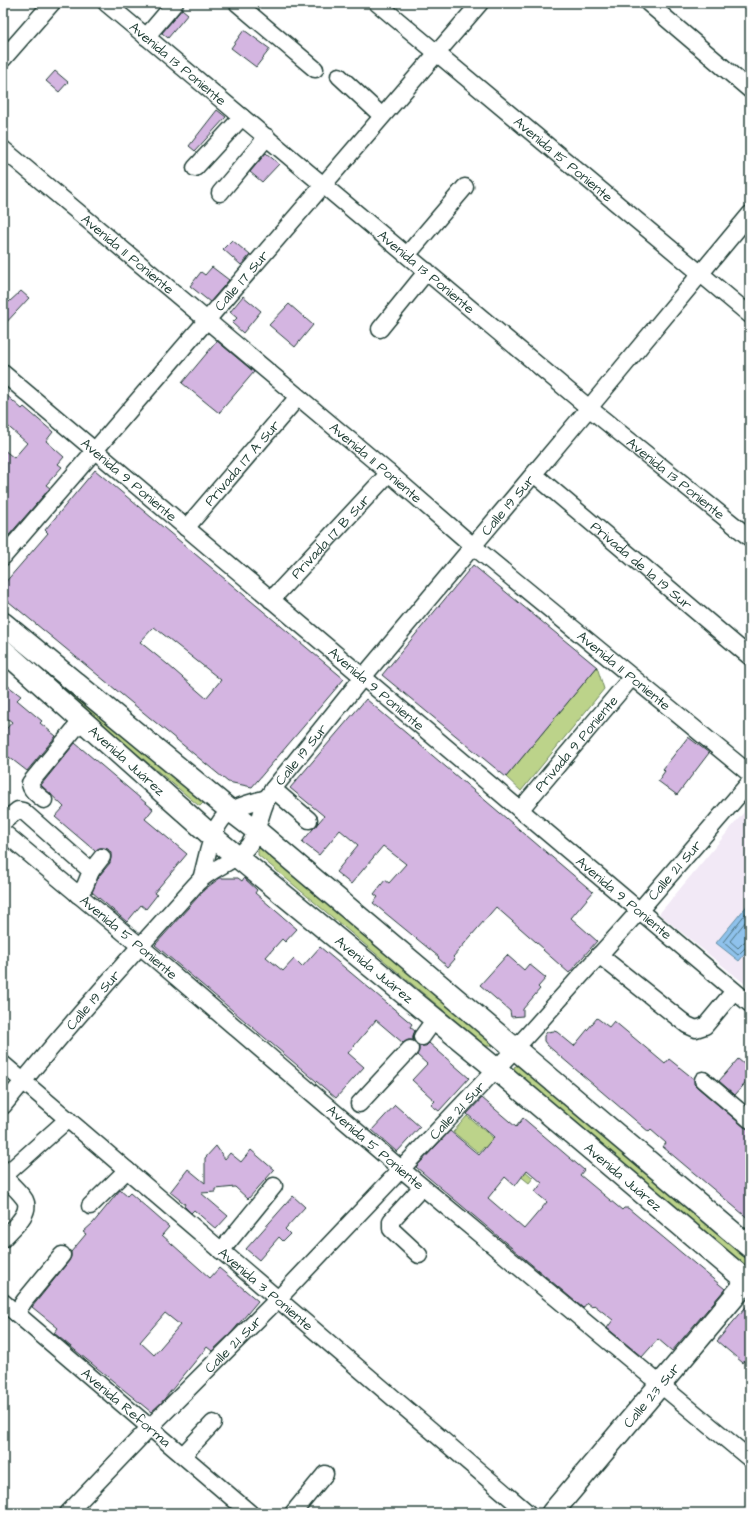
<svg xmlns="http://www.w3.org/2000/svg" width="753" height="1516" font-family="'Architects Daughter',sans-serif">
<rect width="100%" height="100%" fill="#fff"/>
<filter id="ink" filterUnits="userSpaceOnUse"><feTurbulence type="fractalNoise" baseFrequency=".025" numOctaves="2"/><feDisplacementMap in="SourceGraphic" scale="8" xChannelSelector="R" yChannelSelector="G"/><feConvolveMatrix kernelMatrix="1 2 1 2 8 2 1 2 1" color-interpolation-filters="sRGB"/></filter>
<g filter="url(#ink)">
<polygon fill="#f2e9f6" points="750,805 750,988 659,914"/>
<g fill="#bcd38a" stroke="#6e885f">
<polygon points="3,630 204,802 200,806 198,805 3,641"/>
<polygon points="597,667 604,689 521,791 506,777"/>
<polygon points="261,847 493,1043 492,1046 486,1046 258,855 258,850"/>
<polygon points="518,1065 749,1259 748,1264 744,1265 515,1073 514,1067"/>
<polygon points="467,1116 524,1164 521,1167 533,1178 529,1183 484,1147 479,1153 453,1132"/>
</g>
<polygon fill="#8fc2ec" stroke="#628da2" points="750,902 750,948 739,961 716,943"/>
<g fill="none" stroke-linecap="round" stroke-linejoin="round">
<g stroke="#4c727e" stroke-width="1">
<polyline points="750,908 723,942 738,955 746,947 750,946"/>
<polyline points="750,916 730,941 738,948 744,942 750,941"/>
</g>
</g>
<g fill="#d4b5e1" stroke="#1f3d34" fill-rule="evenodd">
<polygon points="182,9 188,14 168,38 162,33"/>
<polygon points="244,30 270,49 256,67 231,48"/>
<polygon points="55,71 68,82 59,92 46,81"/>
<polygon points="217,110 226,117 195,151 189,146"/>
<polygon points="266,153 279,164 262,182 250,172"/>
<polygon points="232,240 250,255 241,265 223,249"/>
<polygon points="212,267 229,280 210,302 190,286 201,272 205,275"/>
<polygon points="21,291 29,298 3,326 3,296 9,302"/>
<polygon points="243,296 261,311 243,333 232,323 237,318 230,312"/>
<polygon points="289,304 313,325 295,347 269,325"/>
<polygon points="217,341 254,372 219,413 182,383"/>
<polygon points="3,392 22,409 24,407 53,432 46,441 64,457 58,464 62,467 46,485 50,488 3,542 3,449 14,458 27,443 3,422"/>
<path d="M95,470L344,679L252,787L228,782L3,597V585L48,533L45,530ZM154,627L221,680L206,698L167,664L140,642Z"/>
<polygon points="473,565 597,667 506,777 382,675"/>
<polygon points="3,682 21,696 17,700 42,721 40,723 56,736 27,771 9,757 3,765 3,733 12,722 3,715"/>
<polygon points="366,699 593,892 571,918 597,941 569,973 543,950 544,949 496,907 453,957 455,959 448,967 438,958 439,957 373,903 378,897 374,894 385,880 389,883 406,864 383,846 351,884 336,872 358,845 340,830 319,855 302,842 324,816 290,788"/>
<polygon points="688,737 709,753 677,795 658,781 665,771 663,769"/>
<polygon points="75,743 153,809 145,819 187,854 154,893 157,895 146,909 141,905 127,922 92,892 99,876 110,863 111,858 111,853 108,849 104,848 99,848 95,851 55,817 64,807 41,785"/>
<polygon points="220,878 238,878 242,881 244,878 257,890 255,893 297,929 285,942 282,939 266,957 283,971 294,959 302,967 320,947 412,1024 410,1027 415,1031 413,1036 413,1040 408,1040 403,1043 376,1020 348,1053 364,1067 336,1098 155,945 205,889"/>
<polygon points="507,955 524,970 529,964 546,978 538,987 540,989 523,1009 523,1016 511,1017 510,1011 480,985"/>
<polygon points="597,1018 609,1027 614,1021 665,1064 669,1059 694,1079 694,1084 697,1087 744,1127 750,1129 750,1220 663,1147 666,1143 651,1130 649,1132 547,1045 544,1041 544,1036 547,1032 554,1031 557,1032 574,1046"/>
<polygon points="429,1043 469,1078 439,1111 431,1105 435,1101 412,1080 427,1064 417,1055 419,1051 419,1046 426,1046"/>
<polygon points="738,1059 750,1069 750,1078 735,1095 719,1081"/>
<path d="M482,1098L516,1127L523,1118L584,1170L580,1175L622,1210L624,1208H628L725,1289L672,1351L658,1339L642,1357L607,1328L613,1320L594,1305L592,1307L587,1303L583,1308L416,1167L450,1131L479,1155L494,1137L467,1114ZM527,1170L542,1183L535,1192L547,1202L524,1229L488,1198L505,1177L515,1186Z"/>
<polygon points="395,1105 420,1127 397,1152 372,1130"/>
<polygon points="216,1146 225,1159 230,1153 241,1162 251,1150 274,1170 248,1199 235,1187 216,1189 216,1192 201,1193 228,1216 216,1229 194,1210 191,1213 184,1206 185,1204 170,1192 188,1169 205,1183 205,1158"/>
<path d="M120,1190L127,1196L130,1193L169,1227L162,1235L210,1278L219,1268L258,1301L232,1332L212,1351L207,1347L161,1403L151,1412L54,1333L58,1328L32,1307L69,1261L71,1257V1252L86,1234L83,1232L93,1223ZM165,1313L180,1325L154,1355L140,1342Z"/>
<polygon points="293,1196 305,1207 285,1229 290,1234 283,1241 279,1237 259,1260 246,1249"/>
<polygon points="750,1302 750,1354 743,1363 717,1341"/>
</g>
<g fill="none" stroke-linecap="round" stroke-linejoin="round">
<defs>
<g id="minor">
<path id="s1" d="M106,3L589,408L750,538"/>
<polyline points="237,3 315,69"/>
<path id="s2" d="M377,3L750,315"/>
<polyline points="648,3 750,90"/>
<polyline points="146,37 175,3"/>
<polyline points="3,59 52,3"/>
<polyline points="339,76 382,116"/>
<path id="s3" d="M3,149L389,473L473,546L750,774"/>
<polyline points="195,168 242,117"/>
<polyline points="220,193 267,137"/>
<polyline points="407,255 465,187"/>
<polyline points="380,329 427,271"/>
<path id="s4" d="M3,373L750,1004"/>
<path id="s5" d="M534,474L750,657"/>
<path id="s6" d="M186,528L298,397"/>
<path id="s7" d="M3,557L480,3"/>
<path id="s8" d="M271,600L389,473"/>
<polyline points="273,789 309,820"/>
<path d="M44,800C39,796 30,790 30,783L82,720"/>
<path id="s9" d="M520,810L632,677"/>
<polyline points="3,822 18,810 23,811 91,871 85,886 78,895"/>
<path id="s10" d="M3,832L140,946L401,1169L750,1459"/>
<polyline points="91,871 102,857"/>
<path d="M201,879C208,857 210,825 231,811C241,804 255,802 266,798"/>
<polyline points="599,955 687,1025 696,1029 705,1026 734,991"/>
<polyline points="422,1037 435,1019"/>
<path id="s11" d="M3,1064L528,1513"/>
<polyline points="703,1080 750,1120"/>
<polyline points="359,1104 410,1049"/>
<path id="s12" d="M3,1106C65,1029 132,955 198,882C213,867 236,862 249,845C261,828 260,805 273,789L363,677L589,408L750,214"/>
<polyline points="3,1177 68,1119"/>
<polyline points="90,1206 127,1170"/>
<path d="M3,1239C11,1229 32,1214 25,1200C20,1192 10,1184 4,1176"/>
<polyline points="221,1251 274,1186"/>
<polyline points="419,1255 391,1229 391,1221 422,1187"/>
<path id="s13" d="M3,1302L250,1513"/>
<polyline points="16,1313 25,1300 62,1255"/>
<polyline points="183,1455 213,1423"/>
<path id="s14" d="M68,1513L150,1427L278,1299L515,1049L639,911L750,782"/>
<polyline points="293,1513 325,1474"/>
</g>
<g id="major">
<polyline points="3,623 231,811 257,831 750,1247"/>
<path id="s15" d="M3,650L213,837L496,1069L750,1284"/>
<path id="s16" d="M552,1513L750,1278"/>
</g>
</defs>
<use href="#minor" stroke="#1f3d34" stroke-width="19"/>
<use href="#major" stroke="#1f3d34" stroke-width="24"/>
<use href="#minor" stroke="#fff" stroke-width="16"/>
<use href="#major" stroke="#fff" stroke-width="21"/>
</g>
</g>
<g text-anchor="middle" stroke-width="4" stroke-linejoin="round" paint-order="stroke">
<g font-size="14" fill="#1f3d34" stroke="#fff">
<text dy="5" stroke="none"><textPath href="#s1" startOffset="94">Avenida 13 Poniente</textPath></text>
<text dy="5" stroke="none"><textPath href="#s2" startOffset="243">Avenida 15 Poniente</textPath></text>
<text dy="5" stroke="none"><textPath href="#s3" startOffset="163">Avenida 11 Poniente</textPath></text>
<text dy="5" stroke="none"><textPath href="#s1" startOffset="418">Avenida 13 Poniente</textPath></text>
<text dy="5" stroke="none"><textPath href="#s7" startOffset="365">Calle 17 Sur</textPath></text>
<text dy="5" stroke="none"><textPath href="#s6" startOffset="86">Privada 17 A Sur</textPath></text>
<text dy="5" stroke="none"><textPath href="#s3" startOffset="487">Avenida 11 Poniente</textPath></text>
<text dy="5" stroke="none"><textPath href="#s1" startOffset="742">Avenida 13 Poniente</textPath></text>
<text dy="5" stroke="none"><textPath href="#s4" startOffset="165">Avenida 9 Poniente</textPath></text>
<text dy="5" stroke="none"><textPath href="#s12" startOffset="790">Calle 19 Sur</textPath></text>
<text dy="5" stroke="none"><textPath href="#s8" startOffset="87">Privada 17 B Sur</textPath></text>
<text dy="5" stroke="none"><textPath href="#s5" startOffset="141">Privada de la 19 Sur</textPath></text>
<text dy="5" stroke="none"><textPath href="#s3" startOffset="811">Avenida 11 Poniente</textPath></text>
<text dy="5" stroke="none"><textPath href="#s4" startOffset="489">Avenida 9 Poniente</textPath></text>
<text dy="5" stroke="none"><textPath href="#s9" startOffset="87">Privada 9 Poniente</textPath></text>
<text dy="5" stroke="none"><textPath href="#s12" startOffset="466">Calle 19 Sur</textPath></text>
<text dy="5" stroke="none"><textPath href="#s15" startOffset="166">Avenida Juárez</textPath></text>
<text dy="5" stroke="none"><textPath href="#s14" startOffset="884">Calle 21 Sur</textPath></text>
<text dy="5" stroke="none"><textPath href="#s4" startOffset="813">Avenida 9 Poniente</textPath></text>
<text dy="5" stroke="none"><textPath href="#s10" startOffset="164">Avenida 5 Poniente</textPath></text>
<text dy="5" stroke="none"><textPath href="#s15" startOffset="490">Avenida Juárez</textPath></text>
<text dy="5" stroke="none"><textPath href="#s12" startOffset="139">Calle 19 Sur</textPath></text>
<text dy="5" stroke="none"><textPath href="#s14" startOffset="560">Calle 21 Sur</textPath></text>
<text dy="5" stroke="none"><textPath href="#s10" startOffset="488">Avenida 5 Poniente</textPath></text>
<text dy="5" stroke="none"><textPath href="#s15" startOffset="814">Avenida Juárez</textPath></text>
<text dy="5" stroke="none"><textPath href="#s11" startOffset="346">Avenida 3 Poniente</textPath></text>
<text dy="5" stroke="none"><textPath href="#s14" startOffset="236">Calle 21 Sur</textPath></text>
<text dy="5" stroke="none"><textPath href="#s16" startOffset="154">Calle 23 Sur</textPath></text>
<text dy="5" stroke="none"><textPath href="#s13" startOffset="162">Avenida Reforma</textPath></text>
</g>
</g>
<rect width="753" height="1516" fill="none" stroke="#fff" stroke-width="16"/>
<rect x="8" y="8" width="737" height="1500" fill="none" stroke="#1f3d34" stroke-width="1.5" filter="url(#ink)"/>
</svg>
